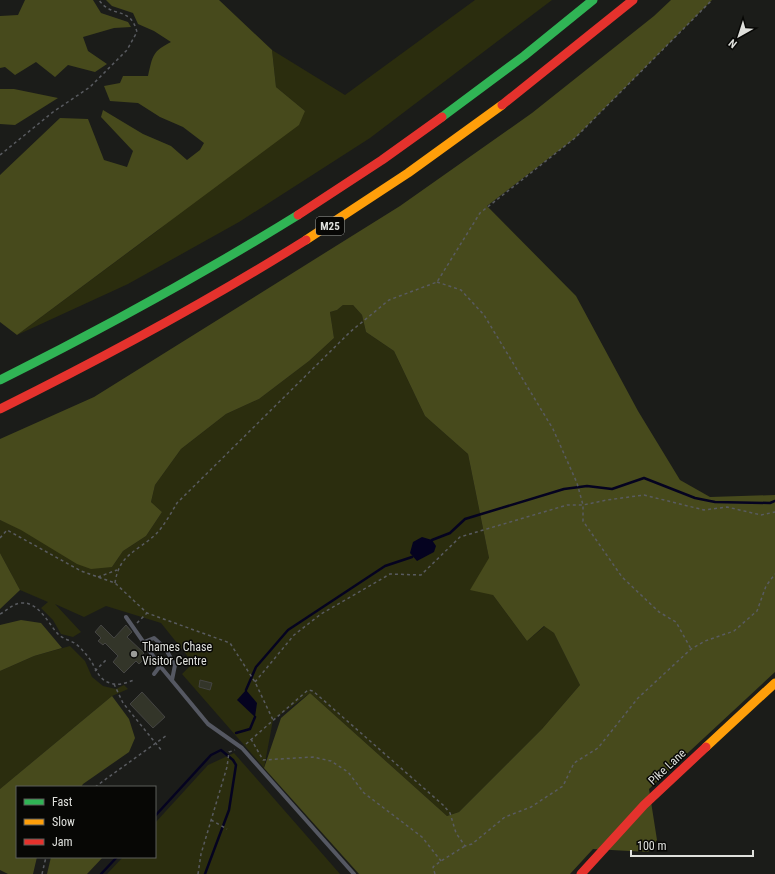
<svg xmlns="http://www.w3.org/2000/svg" width="775" height="874" font-family="'Roboto Condensed',sans-serif">
<rect width="100%" height="100%" fill="#1b1c19"/>
<g fill="#2b2d0e">
<polygon points="475,0 552,0 370,138 239,222 128,284 17,335 157,231 305,111 276,87 272,50 345,95"/>
<polygon points="343,305 353,305 362,315 366,332 394,351 425,416 468,454 489,558 493,595 527,641 545,626 554,633 580,685 542,729 459,812 447,816 310,693 273,720 264,768 182,674 193,663 161,623 106,606 84,617 55,604 81,632 73,637 61,634 53,620 41,608 48,602 20,590 0,553 0,520 112,567 123,551 146,536 162,512 151,502 155,485 181,449 226,414 259,399 309,361 334,338 330,312 337,310"/>
<polygon points="70,646 85,661 92,677 103,686 116,689 124,685 128,689 112,696 0,789 0,671 34,656"/>
<polygon points="234,753 340,874 107,874 123,857 155,857 155,823 208,765"/>
</g>
<g fill="#474a1c">
<polygon points="25,0 93,0 101,13 128,22 131,27 114,28 83,37 88,51 107,64 95,72 68,65 55,77 36,62 15,75 5,67 0,68 0,16 18,15"/>
<path d="M106,0H219L272,50L276,87L305,111L299,125L17,335L0,322V175L60,118L88,119L104,160L127,167L133,151L101,117L103,110L143,134L171,146L187,160L200,150L204,143L183,127L160,117L138,103L110,101L104,86L120,83L123,76H148C153,55 152,52 171,42L154,31L138,24L133,13L112,6Z"/>
<polygon points="671,0 712,0 575,138 487,206 576,296 638,411 680,480 710,497 775,495 775,672 649,789 657,840 648,852 593,849 570,874 359,874 264,768 281,718 310,693 447,816 459,812 542,729 580,685 554,633 544,626 527,641 493,595 470,590 489,558 468,454 425,416 394,351 366,332 362,315 353,305 343,305 337,310 330,312 334,338 309,361 259,399 226,414 181,449 155,485 151,502 162,512 146,536 123,551 112,567 91,569 77,564 21,530 0,520 0,439 94,397 400,206 532,113 654,16"/>
<polygon points="0,89 14,89 58,98 15,125 0,124"/>
<polygon points="0,553 20,590 0,609"/>
<polygon points="21,620 41,623 62,648 34,656 0,671 0,625"/>
<polygon points="112,696 129,719 135,738 129,752 83,784 81,787 17,787 17,857 37,857 33,874 8,874 0,870 0,789"/>
<polygon points="51,857 103,857 87,874 47,874"/>
</g>
<g fill="#050320">
<polygon points="422,537 432,540 436,546 434,552 417,561 410,553 413,542"/>
<polygon points="246,690 257,703 255,717 237,700"/>
</g>
<g fill="none" stroke-linecap="round" stroke-linejoin="round">
<g stroke="#050320" stroke-width="2.5">
<polyline points="432,540 450,533 465,519 564,489 587,486 612,489 644,478 695,498 715,502 770,503 775,501"/>
<polyline points="246,690 256,667 288,630 385,566 412,557"/>
<polyline points="236,733 250,729 255,717"/>
<polyline points="155,816 211,755 221,750 233,760 236,765 229,810 205,874"/>
<polyline points="101,874 117,857"/>
</g>
</g>
<g fill="#333529" stroke="#444442">
<polygon points="101,625 114,638 126,625 132,632 127,637 144,653 142,655 145,658 139,664 136,661 124,673 113,662 118,656 105,643 103,645 98,641 101,638 95,632"/>
<polygon points="200,680 212,683 210,690 199,687"/>
<polygon points="142,692 165,717 153,728 130,704"/>
</g>
<g fill="none" stroke-linecap="round" stroke-linejoin="round">
<g stroke="#595b60" stroke-width="1.5" stroke-dasharray="3 3" stroke-linecap="butt">
<path d="M0,155L53,112L90,87L127,50L137,32C130,5 112,19 99,0"/>
<polyline points="437,282 461,290 484,315 553,429 577,483 583,505 583,521 622,577 659,612 676,622 691,649"/>
<polyline points="0,538 7,530 81,571 115,583 147,613 230,643 255,682 273,720"/>
<polyline points="98,577 117,570"/>
<path d="M115,583C119,554 137,552 156,534C164,526 171,513 177,503L350,332L389,300L437,282L480,213L575,138L712,0"/>
<path d="M0,614C8,610 12,604 21,603C38,601 49,624 57,633C62,639 70,640 76,644C81,648 85,653 89,658C96,667 97,679 110,683C118,686 126,683 134,680"/>
<polyline points="137,623 147,613"/>
<polyline points="95,671 106,660"/>
<polyline points="255,682 294,635 321,614 390,574 421,575 460,537 567,505 583,505 607,500 644,495 704,510 727,507 761,515 775,512"/>
<polyline points="114,684 123,703 162,751"/>
<polyline points="251,739 263,760 313,757 331,761 348,772 364,793 422,837 441,861"/>
<polyline points="246,744 308,690 313,691 443,805 450,813 456,833 465,846 472,844 505,817 531,807 563,786 574,763 598,748 638,698 691,649 705,641 734,631 757,611 766,586 775,574"/>
<polyline points="95,787 167,735"/>
<polyline points="211,820 227,829"/>
<polyline points="42,874 46,857"/>
<polyline points="198,874 201,854 227,767 229,752 235,750"/>
<polyline points="435,874 433,867 441,861 465,846"/>
</g>
<g stroke="#555862" stroke-width="4">
<polyline points="126,617 160,666 208,724 242,748 354,874"/>
<polyline points="144,642 154,638 165,648 175,665 172,680"/>
<polyline points="154,674 160,666"/>
</g>
<g stroke="#30b455" stroke-width="9">
<polyline points="442,117 524,56 593,0"/>
<path d="M0,380C102,329 201,275 298,215"/>
</g>
<g stroke="#ff9f0a" stroke-width="9">
<polyline points="306,240 408,173 502,105"/>
<polyline points="706,747 775,683"/>
</g>
<g stroke="#e5322d" stroke-width="9">
<polyline points="502,105 633,0"/>
<polyline points="298,215 382,160 442,117"/>
<path d="M0,409C105,357 207,302 306,240"/>
<polyline points="581,874 644,805 706,747"/>
</g>
</g>
<circle fill="#9a9b98" stroke="#070705" stroke-width="1.5" cx="134" cy="654" r="4"/>
<g text-anchor="middle" stroke-width="3" stroke-linejoin="round" paint-order="stroke">
<rect fill="#070705" stroke="#9e9f9c" stroke-width="1" x="316" y="217" width="28" height="18" rx="3"/>
<g font-size="11" font-weight="bold" fill="#dfe0dc">
<text x="330" y="230">M25</text>
</g>
<g font-size="12" fill="#dfe0dc" stroke="#070705" text-anchor="start">
<text x="142" y="651">Thames Chase<tspan x="142" dy="14">Visitor Centre</tspan></text>
</g>
<g font-size="12" fill="#dfe0dc" stroke="#070705">
<text transform="translate(667 767) rotate(-43)" y="4">Pike Lane</text>
</g>
</g>
<rect x="16" y="786" width="140" height="72" fill="#070705" stroke="#5d5e5b"/>
<rect x="24" y="799" width="20" height="6" fill="#30b455" stroke="#5d5e5b"/>
<text x="52" y="806" font-size="12" fill="#dfe0dc">Fast</text>
<rect x="24" y="819" width="20" height="6" fill="#ff9f0a" stroke="#5d5e5b"/>
<text x="52" y="826" font-size="12" fill="#dfe0dc">Slow</text>
<rect x="24" y="839" width="20" height="6" fill="#e5322d" stroke="#5d5e5b"/>
<text x="52" y="846" font-size="12" fill="#dfe0dc">Jam</text>
<g transform="translate(739 36) rotate(219)" stroke="#070705" stroke-width="3" paint-order="stroke">
<path d="M0-3L7 15L0 10L-7 15Z" fill="#dfe0dc"/>
<text y="-6" font-size="11" font-weight="bold" text-anchor="middle" fill="#dfe0dc">N</text>
</g>
<path d="M631 850v6h122v-6" fill="none" stroke="#dfe0dc" stroke-width="2"/>
<text x="637" y="850" font-size="12" fill="#dfe0dc" stroke="#070705" stroke-width="3" paint-order="stroke">100 m</text>
</svg>
